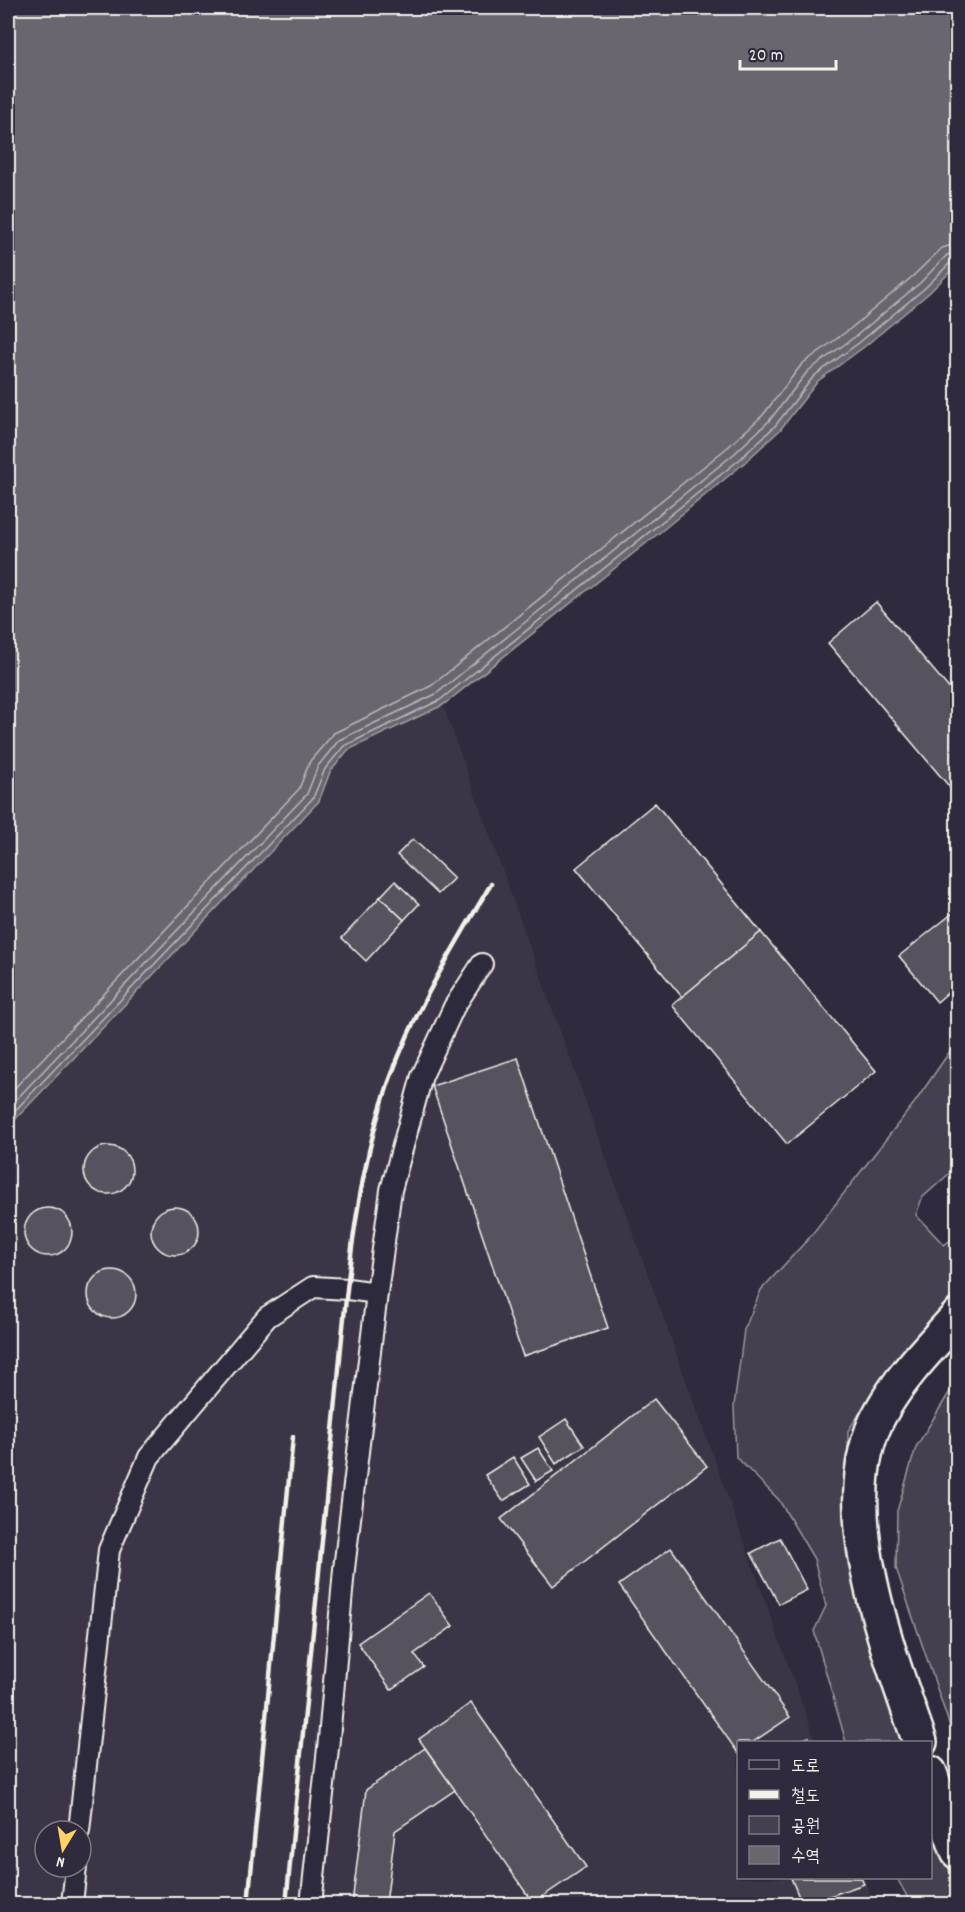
<svg xmlns="http://www.w3.org/2000/svg" width="965" height="1912" font-family="Dekko,'Poor Story',sans-serif">
<rect width="100%" height="100%" fill="#2f2a3d"/>
<filter id="ink" filterUnits="userSpaceOnUse"><feTurbulence type="fractalNoise" baseFrequency=".0167" numOctaves="2"/><feDisplacementMap in="SourceGraphic" scale="12" xChannelSelector="R" yChannelSelector="G"/><feConvolveMatrix kernelMatrix="1 2 1 2 8 2 1 2 1" color-interpolation-filters="sRGB"/></filter>
<g filter="url(#ink)">
<path fill="#3b3647" fill-rule="evenodd" d="M443,705L816,1742H738V1878H864L874,1904H8V1127L319,801L330,772L348,750ZM45,1831H81V1867H45Z"/>
<g fill="#454050" stroke="#9c989c" stroke-width="1.5">
<polygon points="957,1041 957,1172 951,1172 922,1198 916,1215 944,1245 957,1235 957,1290 883,1378 848,1431 848,1494 907,1742 846,1742 814,1631 826,1606 814,1559 779,1500 736,1457 734,1406 744,1330 761,1290 809,1238 915,1102"/>
<polygon points="957,1380 957,1747 896,1568 897,1511 916,1447"/>
<polygon points="931,1813 957,1895 957,1904 908,1904 910,1902 897,1878 930,1878"/>
</g>
<polygon fill="#6a6670" stroke="#a19ea0" stroke-width="1.5" points="8,8 957,8 958,264 929,293 864,347 818,381 780,430 743,464 664,529 443,705 348,750 330,772 319,801 8,1127"/>
<g fill="none" stroke-linecap="round" stroke-linejoin="round">
<g stroke="#bdb9b8" stroke-width="1.5">
<polyline points="8,1095 299,789 310,761 334,733 431,686 728,447 763,415 802,364 850,329 913,276 942,248 958,243"/>
<polyline points="8,1108 307,794 318,766 339,740 436,694 734,454 769,421 808,371 856,336 920,283 947,255 958,252"/>
<polyline points="8,1118 313,798 325,769 344,746 440,700 739,460 775,426 814,376 860,342 925,288 952,261 958,260"/>
</g>
</g>
<g fill="#56525f" stroke="#f4f1e8" stroke-width="1.5">
<polygon points="876,602 958,699 958,797 828,643"/>
<polygon points="655,803 761,932 682,997 576,868"/>
<polygon points="413,839 454,878 438,894 397,855"/>
<polygon points="395,881 419,904 404,920 380,897"/>
<polygon points="380,897 404,920 366,961 342,938"/>
<polygon points="958,909 958,984 937,1002 899,956"/>
<polygon points="761,932 876,1071 787,1144 672,1005"/>
<polygon points="518,1058 608,1328 523,1356 432,1086"/>
<circle cx="108" cy="1170" r="24"/>
<circle cx="175" cy="1231" r="24"/>
<circle cx="48" cy="1232" r="24"/>
<circle cx="112" cy="1294" r="24"/>
<polygon points="654,1399 707,1466 553,1586 501,1519"/>
<polygon points="566,1419 584,1446 556,1464 539,1437"/>
<polygon points="538,1448 553,1471 536,1481 521,1458"/>
<polygon points="513,1457 530,1484 503,1501 485,1475"/>
<polygon points="780,1538 807,1590 779,1604 751,1553"/>
<polygon points="671,1548 790,1717 753,1742 738,1742 738,1753 619,1585"/>
<polygon points="429,1593 453,1626 414,1654 424,1667 391,1690 358,1643"/>
<polygon points="471,1703 586,1867 533,1903 419,1739"/>
<polygon points="809,1737 811,1742 795,1742"/>
<polygon points="425,1748 455,1790 395,1831 386,1904 352,1904 366,1790"/>
<polygon points="791,1878 861,1878 864,1884 807,1904 802,1904"/>
</g>
<g fill="none" stroke-linecap="round" stroke-linejoin="round">
<defs>
<g id="service">
<polyline points="79,1831 109,1550 149,1457 267,1317 313,1287 348,1289 377,1293"/>
<polyline points="72,1904 76,1867"/>
<polyline points="311,1904 329,1739 344,1569 377,1293 391,1190 422,1076 454,1007 482,964"/>
</g>
<g id="minor">
<path d="M920,1742C889,1652 829,1502 881,1412C901,1376 931,1346 958,1316"/>
<polyline points="930,1773 958,1852"/>
</g>
</defs>
<use href="#service" stroke="#f4f1e8" stroke-width="24"/>
<use href="#minor" stroke="#f4f1e8" stroke-width="38"/>
<use href="#service" stroke="#2f2a3d" stroke-width="20"/>
<use href="#minor" stroke="#2f2a3d" stroke-width="33"/>
<g stroke="#f4f1e8" stroke-width="4.5">
<polyline points="248,1904 293,1437"/>
<path d="M286,1904C302,1746 318,1588 333,1430C344,1325 350,1208 381,1106C405,1026 448,956 491,884"/>
</g>
</g>
</g>
<rect width="965" height="1912" fill="none" stroke="#2f2a3d" stroke-width="30"/>
<rect x="15" y="15" width="935" height="1882" fill="none" stroke="#f4f1e8" stroke-width="2" filter="url(#ink)"/>
<rect x="737" y="1741" width="195" height="138" fill="#2f2a3d" stroke="#7e7a81" stroke-width="1.5"/>
<rect x="749" y="1760" width="30" height="9" fill="#2f2a3d" stroke="#7e7a81" stroke-width="1.5"/>
<text x="791" y="1771" font-size="18" fill="#f4f1e8">도로</text>
<rect x="749" y="1790" width="30" height="9" fill="#f4f1e8" stroke="#7e7a81" stroke-width="1.5"/>
<text x="791" y="1801" font-size="18" fill="#f4f1e8">철도</text>
<rect x="749" y="1816" width="30" height="18" fill="#454050" stroke="#7e7a81" stroke-width="1.5"/>
<text x="791" y="1831" font-size="18" fill="#f4f1e8">공원</text>
<rect x="749" y="1846" width="30" height="18" fill="#6a6670" stroke="#7e7a81" stroke-width="1.5"/>
<text x="791" y="1861" font-size="18" fill="#f4f1e8">수역</text>
<g transform="translate(63 1849) rotate(191)"><circle r="28" fill="#2f2a3d" stroke="#7e7a81" stroke-width="1.5"/>
<path d="M0-4.5L10 22L0 15L-10 22Z" fill="#ffd166"/>
<text y="-9" font-size="16" font-weight="bold" text-anchor="middle" fill="#f4f1e8">N</text>
</g>
<path d="M740 60v9h96v-9" fill="none" stroke="#f4f1e8" stroke-width="3"/>
<text x="749" y="60" font-size="18" fill="#f4f1e8" stroke="#2f2a3d" stroke-width="4.5" paint-order="stroke">20 m</text>
</svg>
